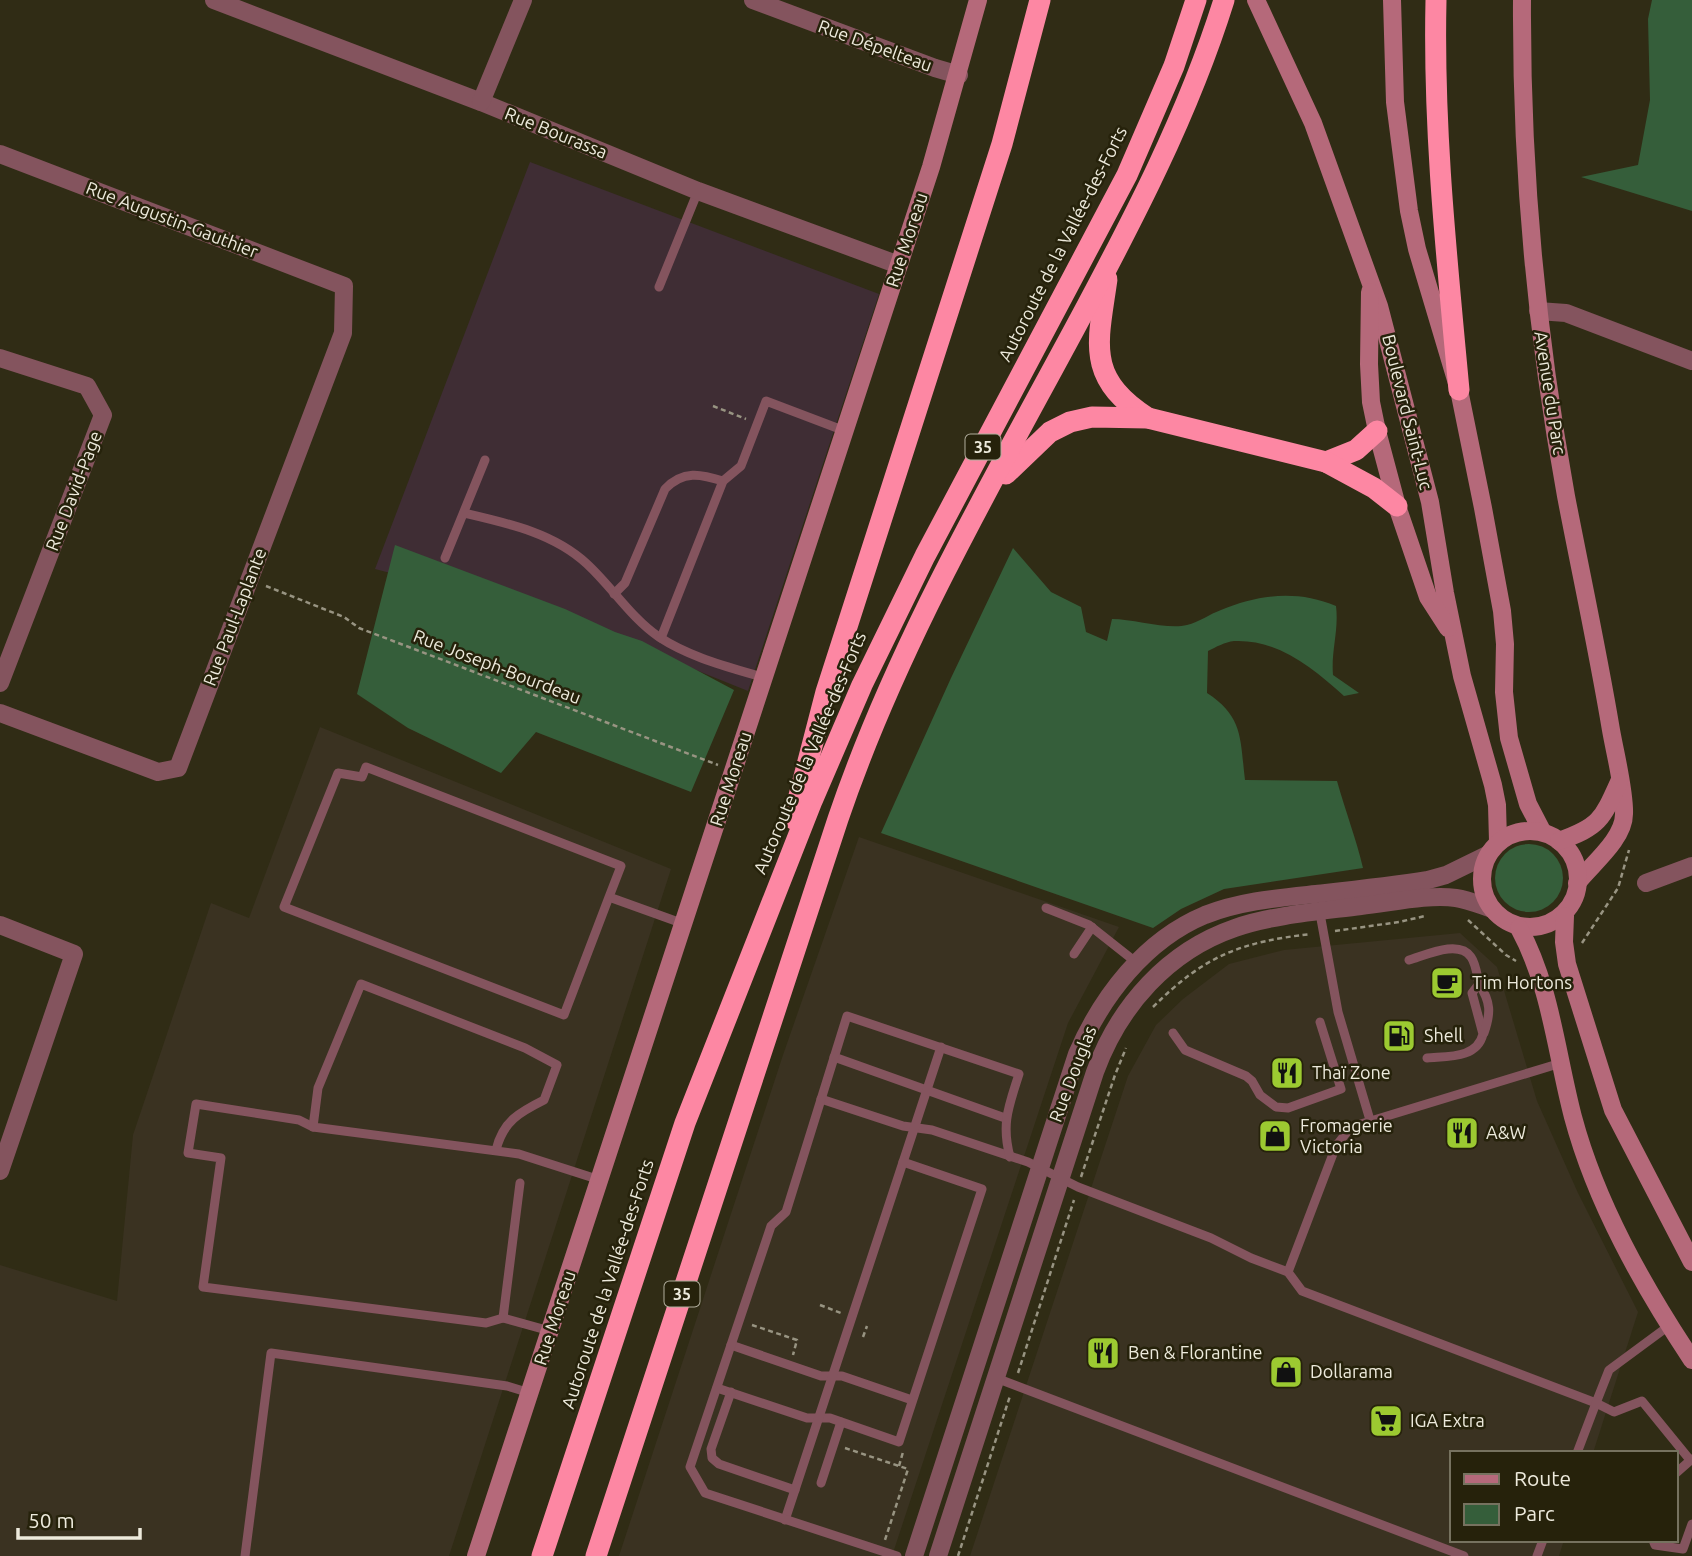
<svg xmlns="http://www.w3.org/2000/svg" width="1692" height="1556" font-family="Ubuntu,sans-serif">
<rect width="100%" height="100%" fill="#302c15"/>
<g fill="#3a3221">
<polygon points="320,727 671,869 449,1556 0,1556 0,1265 117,1301 133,1135 211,903 249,918"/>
<polygon points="859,837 1119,927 1068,1023 892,1556 619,1556 783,1055"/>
<polygon points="1460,933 1497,967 1537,1101 1578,1193 1638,1312 1593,1453 1452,1453 1452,1540 1564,1540 1559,1556 970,1556 1128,1076 1156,1025 1183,999 1229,964 1284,950"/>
</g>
<polygon fill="#3f2d34" points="530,162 879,294 748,691 500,591 471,594 375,569"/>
<g fill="#355e3a">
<polygon points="1652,0 1692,0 1692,211 1581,177 1638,165 1650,100 1648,19"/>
<polygon points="395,545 565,609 615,632 642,641 734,690 691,792 536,732 501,773 408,728 357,694"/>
<path d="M1013,548L1051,592L1081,607L1086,632L1107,641L1112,619C1134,619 1168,630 1187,625C1199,622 1210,614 1221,610C1259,594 1298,590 1336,606C1339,630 1331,651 1333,675L1359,693L1344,696C1313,668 1278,639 1234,641C1225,642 1216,647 1208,651L1207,693C1244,717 1240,740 1245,780L1337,781C1345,810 1356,838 1363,868L1224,889L1181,909L1153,928L881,833L951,678Z"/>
<circle cx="1529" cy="878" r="34"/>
</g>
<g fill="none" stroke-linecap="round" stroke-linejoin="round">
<g stroke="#989482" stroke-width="2.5" stroke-dasharray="5 3.5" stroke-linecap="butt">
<polyline points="713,406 746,419"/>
<polyline points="266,586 344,617 359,628 718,765"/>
<polyline points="1468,920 1506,955 1516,961"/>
<polyline points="1335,931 1399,922 1425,916"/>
<polyline points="1582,943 1618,888 1629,850"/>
<path d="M1153,1007C1204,956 1240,942 1311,934"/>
<polyline points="1081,1177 1115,1075 1126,1048"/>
<polyline points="820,1305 841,1313"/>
<polyline points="752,1325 797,1340 793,1355"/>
<polyline points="863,1337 867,1326"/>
<polyline points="1018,1373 1074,1200"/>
<polyline points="845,1448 908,1469 885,1540"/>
<polyline points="899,1466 903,1452"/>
<polyline points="958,1556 1010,1396"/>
</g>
<g stroke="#84545e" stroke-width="9">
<polyline points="659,287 698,191"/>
<path d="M464,513C507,523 554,533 587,564C612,587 631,618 659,637C691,658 729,667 765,678"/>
<polyline points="445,558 485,460"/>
<path d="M614,594L625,583L665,489C683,470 701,474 723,481"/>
<polyline points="661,638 723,481 741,466 766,401 845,431"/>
<polyline points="609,897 621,866 366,767 362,777 338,773 284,907 564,1015 609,897 684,924"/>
<polyline points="1046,908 1089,925 1137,963"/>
<polyline points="1319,908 1338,1012 1370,1120"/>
<polyline points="1074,954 1092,927"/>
<path d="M1409,960C1426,955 1459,939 1471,957C1476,964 1477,975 1479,984L1472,993L1483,1034C1477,1059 1447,1056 1427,1058"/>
<path d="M1479,984C1491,1002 1491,1013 1484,1033"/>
<polyline points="1173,1033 1185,1050 1246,1076 1252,1081 1260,1095 1276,1107 1288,1108 1341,1089 1320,1022"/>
<polyline points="834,1057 1005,1118"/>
<polyline points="821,1099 903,1126 932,1130 1028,1162 1078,1187 1211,1238 1251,1258 1288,1272 1302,1291 1596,1403 1609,1370 1670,1325"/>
<polyline points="313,1127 299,1120 196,1104 188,1153 221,1158 203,1287 486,1323 503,1318"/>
<path d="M496,1150C503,1121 520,1112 544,1100L557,1065L525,1048L361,984L318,1088L313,1127L519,1154L600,1180"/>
<polyline points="520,1183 503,1318 550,1331"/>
<polyline points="1288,1272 1336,1146 1351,1127 1561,1063"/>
<polyline points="731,1345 821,1376 842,1376 912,1400"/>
<polyline points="996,1378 1464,1556"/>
<polyline points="717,1388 807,1418 830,1418 899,1442 982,1189 903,1162"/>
<polyline points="731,1392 711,1449 712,1458 719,1464 795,1490"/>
<polyline points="1577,1453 1596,1403 1614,1412 1642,1401 1690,1460"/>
<polyline points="1676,1473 1692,1459"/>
<polyline points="821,1483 841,1422"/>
<polyline points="785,1520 941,1047"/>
<polyline points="1653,1540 1655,1545 1683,1549 1692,1524"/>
<polyline points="245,1556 271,1353 507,1386 530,1393"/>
<path d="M897,1556L705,1493L690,1467L771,1226L786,1212L847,1016L1019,1074C1009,1106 1001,1123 1010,1157"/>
<polyline points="1537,1556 1543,1540"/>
</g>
<g stroke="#84545e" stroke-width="18">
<polyline points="214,0 481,102 698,191 899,265"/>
<polyline points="753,0 935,68 959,75"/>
<polyline points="481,102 523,0"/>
<polyline points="0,154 344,286 343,333 178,768 158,772 0,713"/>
<polyline points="1538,311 1566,313 1692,361"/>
<polyline points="0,358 87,386 103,415 0,683"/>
<polyline points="1646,883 1692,866"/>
<polyline points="0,925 74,954 0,1171"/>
<path d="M914,1556L1077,1054C1102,996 1145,940 1205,915C1241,901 1278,898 1316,894C1353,890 1391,886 1428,880L1446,875L1489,854"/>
<path d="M938,1556L1095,1072C1119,1006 1168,951 1235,928C1271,915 1323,911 1361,906C1390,903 1428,894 1456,898C1469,900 1480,905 1492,909"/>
</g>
<g stroke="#b5697a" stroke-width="18">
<polyline points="1256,0 1313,123 1379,306 1430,502 1445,593 1462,676 1493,785 1497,805 1498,841"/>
<polyline points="1392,0 1395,102 1409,211 1417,249 1459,390 1483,508 1502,611 1505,644 1504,692 1509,738 1528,804 1542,831"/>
<path d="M1522,0C1521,167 1536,332 1566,496C1581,574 1598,652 1611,730C1615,753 1625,792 1624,814C1624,839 1592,864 1577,883"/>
<polyline points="1370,292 1369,364 1371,402 1377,431 1397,506 1428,597 1448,628"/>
<circle cx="1530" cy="879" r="48"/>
<path d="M1559,841C1599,827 1602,820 1619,782"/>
<polyline points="1565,916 1564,942 1567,964 1613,1110 1692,1262"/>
<path d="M1519,928C1551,987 1556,1052 1573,1117C1596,1203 1643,1286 1692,1360"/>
<polyline points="476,1556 931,167 978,0"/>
</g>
<g stroke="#fd87a3" stroke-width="21">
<path d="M1436,0C1433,131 1447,260 1459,390"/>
<path d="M1107,279C1098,344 1085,377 1148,418"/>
<polyline points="1326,462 1356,450 1377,431"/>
<polyline points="1006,474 1050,432 1070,422 1092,417 1148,418 1326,462 1374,488 1397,506"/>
<polyline points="793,819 826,692 1002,144 1040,0"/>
<polyline points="542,1556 685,1123 812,801 862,685 925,556 1127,175 1174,66 1196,0"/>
<path d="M596,1556L838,819C896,648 990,486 1075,328C1132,222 1188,115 1224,0"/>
</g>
</g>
<defs>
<symbol id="cafe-square" viewBox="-11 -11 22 22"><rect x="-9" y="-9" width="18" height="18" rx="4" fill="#9cca31" stroke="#26220b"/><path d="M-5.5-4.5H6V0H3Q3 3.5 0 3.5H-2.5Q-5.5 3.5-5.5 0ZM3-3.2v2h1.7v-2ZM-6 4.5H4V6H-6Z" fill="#111"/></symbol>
<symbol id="fuel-square" viewBox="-11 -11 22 22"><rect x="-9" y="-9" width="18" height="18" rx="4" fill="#9cca31" stroke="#26220b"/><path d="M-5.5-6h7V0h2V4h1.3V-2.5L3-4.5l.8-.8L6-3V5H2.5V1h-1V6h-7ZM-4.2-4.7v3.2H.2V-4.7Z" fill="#111"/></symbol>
<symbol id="restaurant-square" viewBox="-11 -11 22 22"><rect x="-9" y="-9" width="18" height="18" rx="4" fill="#9cca31" stroke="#26220b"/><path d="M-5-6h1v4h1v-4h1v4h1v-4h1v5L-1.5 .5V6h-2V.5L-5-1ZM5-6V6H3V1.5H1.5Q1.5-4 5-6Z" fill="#111"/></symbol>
<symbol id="shop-square" viewBox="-11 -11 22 22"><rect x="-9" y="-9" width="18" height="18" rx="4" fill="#9cca31" stroke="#26220b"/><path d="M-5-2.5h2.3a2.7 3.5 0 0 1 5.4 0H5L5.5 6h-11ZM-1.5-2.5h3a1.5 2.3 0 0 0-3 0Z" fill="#111"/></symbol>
<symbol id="supermarket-square" viewBox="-11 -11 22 22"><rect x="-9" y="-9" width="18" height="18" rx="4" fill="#9cca31" stroke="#26220b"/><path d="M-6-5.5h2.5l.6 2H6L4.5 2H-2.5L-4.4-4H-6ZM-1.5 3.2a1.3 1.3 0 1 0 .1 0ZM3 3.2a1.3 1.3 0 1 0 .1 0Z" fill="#111"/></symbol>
</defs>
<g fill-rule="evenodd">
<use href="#cafe-square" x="1428" y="964" width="38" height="38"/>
<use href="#fuel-square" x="1380" y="1017" width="38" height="38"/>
<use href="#restaurant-square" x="1268" y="1054" width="38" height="38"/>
<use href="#restaurant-square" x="1443" y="1114" width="38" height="38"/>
<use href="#shop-square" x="1256" y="1117" width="38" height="38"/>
<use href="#restaurant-square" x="1084" y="1334" width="38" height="38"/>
<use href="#shop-square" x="1267" y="1353" width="38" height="38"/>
<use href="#supermarket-square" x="1367" y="1402" width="38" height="38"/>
</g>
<g text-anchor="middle" stroke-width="5" stroke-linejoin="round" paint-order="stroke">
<g fill="#26220b" stroke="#b1ae9d" stroke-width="2">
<rect x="965.5" y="434.5" width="35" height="25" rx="5"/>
<rect x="664.5" y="1281.5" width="35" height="25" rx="5"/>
</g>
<g font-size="16" font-weight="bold" fill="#edeadc">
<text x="983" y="453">35</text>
<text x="682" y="1300">35</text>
</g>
<g font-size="18" fill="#edeadc" stroke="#26220b">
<text transform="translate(875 46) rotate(20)" y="6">Rue Dépelteau</text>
<text transform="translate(556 133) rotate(22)" y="6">Rue Bourassa</text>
<text transform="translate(172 220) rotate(21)" y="6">Rue Augustin-Gauthier</text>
<text transform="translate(907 240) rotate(-72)" y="6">Rue Moreau</text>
<text transform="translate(1063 244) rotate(-63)" y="6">Autoroute de la Vallée-des-Forts</text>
<text transform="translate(1550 393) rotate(81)" y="6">Avenue du Parc</text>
<text transform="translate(1407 412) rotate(76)" y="6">Boulevard Saint-Luc</text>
<text transform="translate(74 491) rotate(-69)" y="6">Rue David-Page</text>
<text transform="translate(235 617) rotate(-69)" y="6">Rue Paul-Laplante</text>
<text transform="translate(497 667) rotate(21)" y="6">Rue Joseph-Bourdeau</text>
<text transform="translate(810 753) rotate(-67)" y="6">Autoroute de la Vallée-des-Forts</text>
<text transform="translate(731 779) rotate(-72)" y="6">Rue Moreau</text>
<text transform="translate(1073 1074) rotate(-69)" y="6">Rue Douglas</text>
<text transform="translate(608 1284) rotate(-72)" y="6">Autoroute de la Vallée-des-Forts</text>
<text transform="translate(555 1318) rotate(-72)" y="6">Rue Moreau</text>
</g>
<g font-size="18" fill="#edeadc" stroke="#26220b" text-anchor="start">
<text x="1472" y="989">Tim Hortons</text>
<text x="1424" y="1042">Shell</text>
<text x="1312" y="1079">Thaï Zone</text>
<text x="1300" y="1132">Fromagerie<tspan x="1300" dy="21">Victoria</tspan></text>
<text x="1486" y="1139">A&amp;W</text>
<text x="1128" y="1359">Ben &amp; Florantine</text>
<text x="1310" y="1378">Dollarama</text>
<text x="1410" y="1427">IGA Extra</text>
</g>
</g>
<rect x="1450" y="1451" width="228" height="91" fill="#26220b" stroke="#76725f" stroke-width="2"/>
<rect x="1464" y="1474" width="35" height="10" fill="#b5697a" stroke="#76725f" stroke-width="2"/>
<text x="1514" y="1486" font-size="21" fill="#edeadc">Route</text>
<rect x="1464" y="1504" width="35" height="21" fill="#355e3a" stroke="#76725f" stroke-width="2"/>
<text x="1514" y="1521" font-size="21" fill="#edeadc">Parc</text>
<path d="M18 1528v10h122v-10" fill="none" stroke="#edeadc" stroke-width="3.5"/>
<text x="28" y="1528" font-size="21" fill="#edeadc" stroke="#26220b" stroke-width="5" paint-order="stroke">50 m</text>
</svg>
